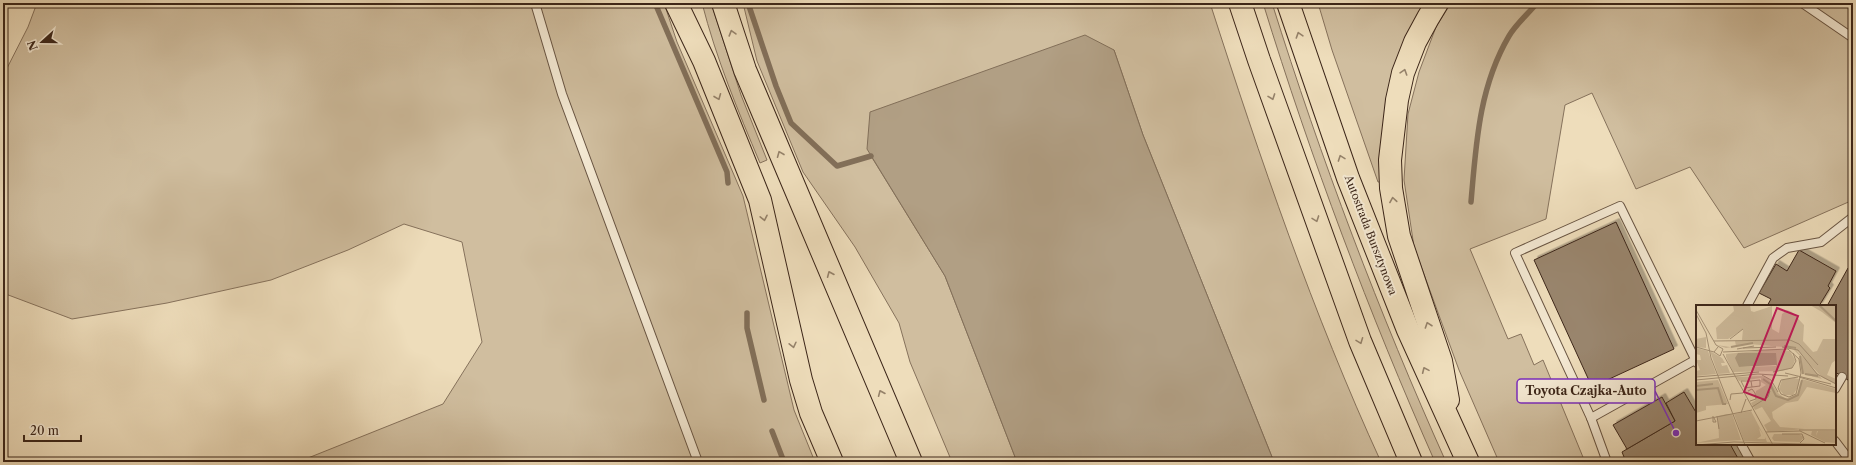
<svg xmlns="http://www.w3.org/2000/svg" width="1856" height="465" font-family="'Libre Caslon Text',serif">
<defs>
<filter id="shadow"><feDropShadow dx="3.5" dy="-3.5" stdDeviation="0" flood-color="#0004"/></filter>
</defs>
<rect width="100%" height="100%" fill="#edb"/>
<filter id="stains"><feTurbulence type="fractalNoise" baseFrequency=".005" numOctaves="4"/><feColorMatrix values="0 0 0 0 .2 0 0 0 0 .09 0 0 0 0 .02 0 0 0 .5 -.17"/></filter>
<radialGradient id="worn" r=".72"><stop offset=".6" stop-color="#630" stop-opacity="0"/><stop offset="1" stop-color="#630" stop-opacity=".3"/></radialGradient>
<g fill="#d0be9f" stroke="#86725c">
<polygon points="37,3 664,3 677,42 743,196 794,410 815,462 298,462 443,404 482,342 462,242 404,224 348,250 271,280 167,303 72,319 3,293 3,76 28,27"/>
<path d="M702,3H711L741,95L767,160L760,163C738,111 716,58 702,3Z"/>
<path d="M743,3H1210C1260,158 1313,314 1381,462H1274L1143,135L1114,50L871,156L945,276L1017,462H952L910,362L899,323L855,247L803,172L757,61Z"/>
<path d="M1263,3H1272C1321,159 1379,313 1446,462H1435C1369,313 1311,159 1263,3Z"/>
<polygon points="1318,3 1425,3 1382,182 1378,182 1332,50"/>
<polygon points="1451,3 1853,3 1853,200 1744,248 1690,167 1636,189 1592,93 1565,105 1546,219 1470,249 1508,339 1521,334 1534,365 1543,360 1585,462 1499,462 1459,370 1414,247 1404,180 1408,114 1419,72 1436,27"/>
</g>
<polygon fill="#b19f84" stroke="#826f59" points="1085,35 1114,50 1143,135 1274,462 1017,462 945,276 867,149 870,112"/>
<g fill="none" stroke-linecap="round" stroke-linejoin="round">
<g stroke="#826f59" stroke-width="5.5">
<polyline points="655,3 727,172 728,183"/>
<polyline points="748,3 776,86 791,123 837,166 871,156"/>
<path d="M1471,202C1476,144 1479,87 1509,36C1516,24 1528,14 1537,3"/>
<polyline points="747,313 747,328 764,400"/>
<polyline points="772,431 784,462"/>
</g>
</g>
<g fill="#99856d" stroke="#3c2619" filter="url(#shadow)">
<polygon points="1616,222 1674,349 1592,387 1534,260"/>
<polygon points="1799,250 1836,271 1828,286 1830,288 1819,306 1767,306 1771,299 1759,293 1776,264 1787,271"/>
<polygon points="1848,268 1853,271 1853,372 1848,380 1835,372 1835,306 1827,306"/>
<polygon points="1684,392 1697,414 1697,444 1730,444 1740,462 1626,462 1622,452 1675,421 1666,403"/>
<polygon points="1662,397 1675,421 1627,449 1613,425"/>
</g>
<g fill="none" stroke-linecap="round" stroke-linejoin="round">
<defs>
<g id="lane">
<polyline points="535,3 562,94 698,462"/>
<polyline points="1802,3 1853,38"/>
<polyline points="1747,306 1773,258 1787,248 1821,242 1853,217"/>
<polyline points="1695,360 1591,418 1515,253 1620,206 1697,363"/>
<polyline points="1835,389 1842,377"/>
<polyline points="1591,418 1607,462"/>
<polyline points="1835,441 1851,462"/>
<polyline points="1741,444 1751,462"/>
</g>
<g id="highway">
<polyline points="676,3 704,61 760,200 801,380 811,413 832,462"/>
<polyline points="723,3 745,70 911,462"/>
<polyline points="1240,3 1259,60 1360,341 1411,462"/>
<polyline points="1288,3 1348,178 1408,330 1468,462"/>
<polyline points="1437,3 1428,18 1415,42 1403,73 1397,100 1390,160 1391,188 1399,236 1441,361 1448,400"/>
</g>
</defs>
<use href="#lane" stroke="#685442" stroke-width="10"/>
<use href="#highway" stroke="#3c2619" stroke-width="24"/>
<use href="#lane" stroke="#f4e9d3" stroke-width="8"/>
<use href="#highway" stroke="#edb" stroke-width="22"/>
</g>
<defs><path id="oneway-chevron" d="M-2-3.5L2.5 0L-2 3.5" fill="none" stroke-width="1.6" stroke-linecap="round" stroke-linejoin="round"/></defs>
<g stroke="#95826a">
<use href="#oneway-chevron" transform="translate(732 33) rotate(-106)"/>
<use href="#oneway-chevron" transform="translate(1299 35) rotate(-108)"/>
<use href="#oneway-chevron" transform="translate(1404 72) rotate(-72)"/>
<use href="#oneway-chevron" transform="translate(718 97) rotate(68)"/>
<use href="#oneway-chevron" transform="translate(1272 97) rotate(70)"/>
<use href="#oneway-chevron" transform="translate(780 154) rotate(-112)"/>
<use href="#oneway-chevron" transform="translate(1341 158) rotate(-110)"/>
<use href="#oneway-chevron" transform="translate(1393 200) rotate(-99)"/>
<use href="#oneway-chevron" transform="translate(764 218) rotate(78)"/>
<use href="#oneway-chevron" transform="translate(1316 219) rotate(70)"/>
<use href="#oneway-chevron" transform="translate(830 274) rotate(-113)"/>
<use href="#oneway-chevron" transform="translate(1428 325) rotate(-109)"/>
<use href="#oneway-chevron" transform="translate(1360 341) rotate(69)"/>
<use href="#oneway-chevron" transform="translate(793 345) rotate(77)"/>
<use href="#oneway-chevron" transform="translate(1425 370) rotate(-114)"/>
<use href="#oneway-chevron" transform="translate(881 393) rotate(-113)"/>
</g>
<g text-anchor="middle" stroke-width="4" stroke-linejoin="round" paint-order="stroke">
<g font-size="11" fill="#3c2619" stroke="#f4e9d3">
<text transform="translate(1371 235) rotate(69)" y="4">Autostrada Bursztynowa</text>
</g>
</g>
<g transform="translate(1696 305)">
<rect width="140" height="140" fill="#edb"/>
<path d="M37,0H54L55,6L58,7L76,1V24L83,28L86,9L91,5L96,7L108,20L107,36L117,47L121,46L127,34H140V55L136,58L131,70L140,74V79L127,73L98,43L53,39L30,43L21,40L34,42L40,41L39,36L57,35H46L47,24L32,34H21L20,23L38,6ZM114,0H140V18L126,7ZM10,32V43L0,42V34ZM0,43L12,46L20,69L0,71V66L4,65L0,55H5L4,50L0,49ZM96,43L103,47L126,74L107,69L105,52ZM80,44L94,46L99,55L96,63L86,66L37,67L30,52V49ZM42,48H80V61L43,62ZM14,46L26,53L29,58H25L26,61L31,60L34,68L22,69ZM66,71L72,73L83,89L90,94L102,89L106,74L140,84V88L111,82L102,96L90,98L76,107L77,113L84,122L109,124L72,127L68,120L75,116L66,102L59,105L55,98L60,95V86L70,80L65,77V73L43,76L40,72ZM98,73L103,74L102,82L97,90H88L83,84L86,75ZM22,75L32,99L10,101V105L0,108V77ZM55,106L68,131L63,123L65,131L61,134H69V132L71,137L48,136L38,109ZM31,109H36L45,135L0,138L23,133L22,111ZM116,126H121L120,131L122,126H140V138L129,137L115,130ZM78,129H103L108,132L104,137L78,136L76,133Z" fill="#d0be9f" fill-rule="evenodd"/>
<path d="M42,48H80L81,60L43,62L39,53Z" fill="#b19f84"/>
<path fill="none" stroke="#b19f84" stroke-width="2" d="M123,0L140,16M88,41L100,43M35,42L57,38M104,51L107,69M109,69L122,71M67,74L74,79L80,91L92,95L102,90L106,75M0,81L17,79M0,85L22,83L27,99H30"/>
<path fill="none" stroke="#a7947a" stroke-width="1" d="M0,5L20,40L27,44L24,51L18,47L22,42M0,9L10,28L15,53L49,140M34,34L47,24M18,36L94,35L103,39L122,60M0,42L18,47M86,42L102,45L121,69L140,79M47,43L80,42M41,44L58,41M27,47L92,44L103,54L105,68L100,89L93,92L85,89L82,83L85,75L102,72M27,49L77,140M77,67L96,63L100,56L97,48M89,68L135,79M66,70L75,75L82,87M0,72L63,67M103,72L140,83M0,75L62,69L92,71M48,82L45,76H55M48,83L56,82L55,76L64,75V81L56,82M52,86L56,84L59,88L60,94L54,96M34,95L35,89L47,88M56,102L72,92L74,86M45,108L50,94M17,111V117H20L18,113M21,111L23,124M0,116L56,105M103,125H140M70,127L104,126L129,138M86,129H106L108,134L104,138M0,140L38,137L140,140"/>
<path fill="#c2185b" fill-opacity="0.15" stroke="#c2185b" stroke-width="2" d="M81,3L102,11L69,95L48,87Z"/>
<rect width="140" height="140" fill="none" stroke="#3c2619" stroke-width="2"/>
</g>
<path fill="none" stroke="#7b2cbf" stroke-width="1.5" d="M1676 433L1655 391"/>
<circle fill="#7b2cbf" stroke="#f4e9d3" stroke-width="1.5" cx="1676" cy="433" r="4"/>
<rect fill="#f4e9d3" stroke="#7b2cbf" stroke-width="1.5" x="1517" y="379" width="138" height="24" rx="4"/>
<g font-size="12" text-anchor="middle" font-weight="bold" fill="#3c2619">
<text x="1586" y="395">Toyota Czajka-Auto</text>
</g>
<rect width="1856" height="465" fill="none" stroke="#edb" stroke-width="16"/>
<rect x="4" y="4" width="1848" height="457" fill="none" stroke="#3c2619" stroke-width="2"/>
<rect x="8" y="8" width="1840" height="449" fill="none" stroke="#3c2619"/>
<g transform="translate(42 42) rotate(249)" stroke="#f4e9d3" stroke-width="3" paint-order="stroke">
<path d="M0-3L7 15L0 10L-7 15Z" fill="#3c2619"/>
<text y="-6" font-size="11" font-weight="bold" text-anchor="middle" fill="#3c2619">N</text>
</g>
<path d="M24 435v6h57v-6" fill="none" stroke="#3c2619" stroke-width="2"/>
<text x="30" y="435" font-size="12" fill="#3c2619" stroke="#f4e9d3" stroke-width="3" paint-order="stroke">20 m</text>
<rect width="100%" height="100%" filter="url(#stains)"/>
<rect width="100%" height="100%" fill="url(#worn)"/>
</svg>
